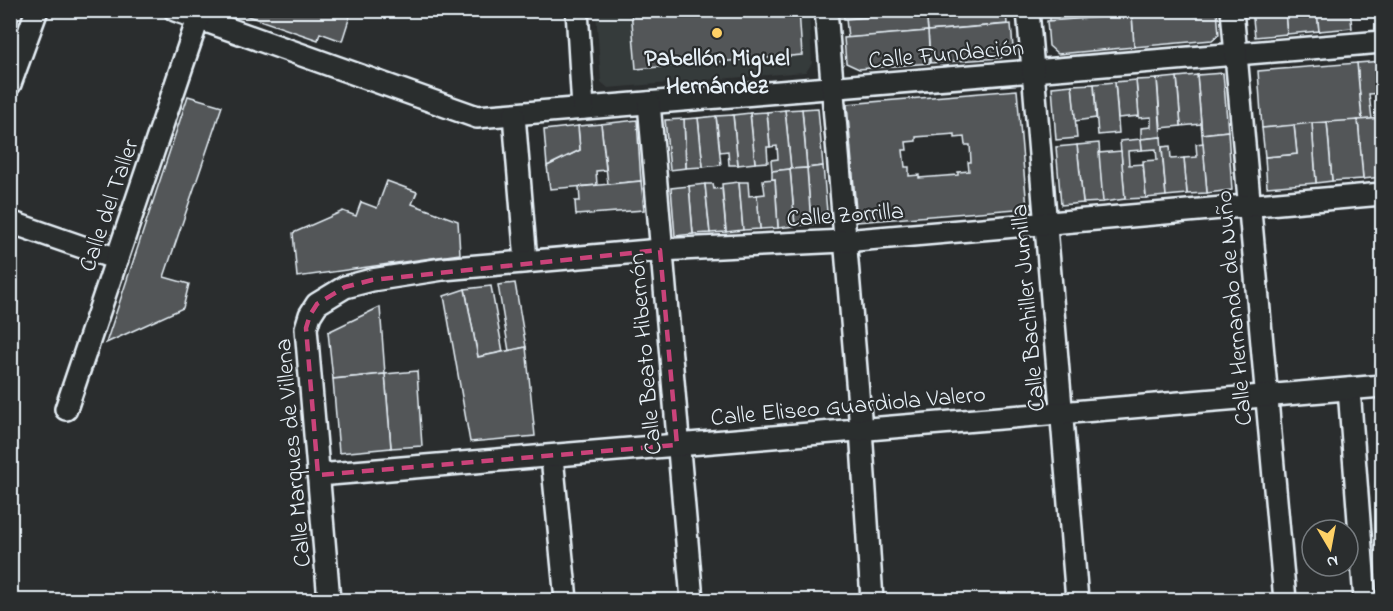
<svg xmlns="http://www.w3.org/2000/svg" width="1393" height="611" font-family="'Indie Flower',sans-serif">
<rect width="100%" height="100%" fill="#2a2d2e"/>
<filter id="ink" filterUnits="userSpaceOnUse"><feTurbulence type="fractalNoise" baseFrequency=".0167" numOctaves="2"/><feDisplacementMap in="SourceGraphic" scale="12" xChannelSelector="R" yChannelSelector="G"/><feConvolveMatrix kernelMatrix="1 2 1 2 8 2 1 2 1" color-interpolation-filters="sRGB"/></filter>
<g filter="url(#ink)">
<polygon fill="#363a3b" points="596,11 809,11 812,63 806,72 608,88 601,82"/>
<g fill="#535759" stroke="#e8f1f8" stroke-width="1.5" fill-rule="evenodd">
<polygon points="230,10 351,10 351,13 342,41 320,33 318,40"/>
<polygon points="631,10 799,10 802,55 636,69"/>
<polygon points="843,10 864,10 864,18 844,19"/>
<polygon points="864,10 884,10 885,16 864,18"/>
<polygon points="884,10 905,10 905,14 885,16"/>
<polygon points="905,10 926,10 926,12 905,14"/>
<polygon points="944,10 1006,10 1007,24 928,31 926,12"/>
<polygon points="1050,10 1191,10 1050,21"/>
<polygon points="1191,10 1217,10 1219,34 1212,40 1134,47 1132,15"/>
<polygon points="1252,10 1285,10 1287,34 1255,37"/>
<polygon points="1285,10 1317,10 1319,31 1287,34"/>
<polygon points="1317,10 1350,10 1352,28 1319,31"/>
<polygon points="926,12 928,31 848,38 846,19"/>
<polygon points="1132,15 1134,47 1058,54 1049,46 1047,21"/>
<polygon points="1011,24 1013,48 1001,58 930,63 928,31"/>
<polygon points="928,31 930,63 859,69 846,63 844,38"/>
<polygon points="1382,61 1382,93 1369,94 1372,119 1362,120 1357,63"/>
<polygon points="1357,63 1362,120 1262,128 1258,71"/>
<polygon points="1223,73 1228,131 1202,134 1197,75"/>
<polygon points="1197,75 1201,124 1181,126 1177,77"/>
<polygon points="1177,77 1181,126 1161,128 1157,79"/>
<polygon points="1157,79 1161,137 1141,139 1141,128 1151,127 1151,117 1139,118 1136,80"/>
<polygon points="1136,80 1139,116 1118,118 1115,82"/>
<polygon points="1115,82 1119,133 1098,135 1094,84"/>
<polygon points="1094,84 1096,118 1075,121 1072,85"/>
<polygon points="1072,85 1077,138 1056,140 1052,87"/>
<path d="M1017,90L1027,208L857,222L847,104ZM955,134V138L964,137L965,145H970L971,162H968L969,171L958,172V175L919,178V175L909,176V167H905L903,150H907L906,142L916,141V137Z"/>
<polygon points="188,96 222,106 164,277 189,284 183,308 106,343"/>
<polygon points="818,108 823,166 807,168 802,109"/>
<polygon points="802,109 807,168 791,169 785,110"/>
<polygon points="785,110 791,169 772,171 771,160 778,159 777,146 770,147 767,112"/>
<polygon points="767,112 770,147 767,147 768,162 755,163 750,113"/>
<polygon points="750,113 755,163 738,165 733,115"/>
<polygon points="733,115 738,165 729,165 728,151 720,152 716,116"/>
<polygon points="716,116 721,165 703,167 698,118"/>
<polygon points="698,118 703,167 686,168 684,119"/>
<polygon points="1382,118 1382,177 1363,179 1358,120"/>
<polygon points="684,119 686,168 670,170 665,120"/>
<polygon points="637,120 641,181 608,184 601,124"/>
<polygon points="1358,120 1363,179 1332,181 1327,122"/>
<polygon points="1327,122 1332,181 1316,183 1312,123"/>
<polygon points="1312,123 1316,183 1267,187 1265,157 1297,154 1294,125"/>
<polygon points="601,124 606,170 596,171 597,185 550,189 547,166 580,150 578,126"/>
<polygon points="1294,125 1297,154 1265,157 1262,128"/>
<polygon points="578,126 580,150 547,166 544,130"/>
<polygon points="1228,131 1232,190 1207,193 1202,134"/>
<polygon points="1161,137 1166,196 1146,198 1143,161 1157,160 1156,149 1142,150 1141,139"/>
<polygon points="1141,139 1142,150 1128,151 1129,165 1143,164 1146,198 1125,199 1120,141"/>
<polygon points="1099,143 1103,202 1083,203 1077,145"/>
<polygon points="1203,143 1207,193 1187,194 1184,158 1197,157 1196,144"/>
<polygon points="1077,145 1083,203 1061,205 1056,147"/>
<polygon points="1170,146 1171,159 1184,158 1187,194 1166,196 1162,147"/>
<polygon points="1121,151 1125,199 1103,202 1099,153"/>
<polygon points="823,166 828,223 811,224 807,168"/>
<polygon points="807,168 811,224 795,226 790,169"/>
<polygon points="790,169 795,226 778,228 775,179 772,180 772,171"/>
<polygon points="775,179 778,228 760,229 757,195 765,194 763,180"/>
<polygon points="387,181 417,192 412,204 458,221 460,254 297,277 293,233 343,211 356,216 361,202 377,208"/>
<polygon points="641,181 644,210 576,215 575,201 580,201 579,187"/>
<polygon points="739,182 743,230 726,232 722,184"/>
<polygon points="739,182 748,182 749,196 757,195 760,229 743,230"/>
<polygon points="705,184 710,233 693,234 689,186"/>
<polygon points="705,184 713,184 714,189 722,188 726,232 710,233"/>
<polygon points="689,186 693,234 675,236 671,188"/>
<polygon points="515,283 526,347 509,351 498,285"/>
<polygon points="491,286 503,352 478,357 465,289"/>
<polygon points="465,289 478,357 526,347 535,436 470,442 444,296"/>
<polygon points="380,307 385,374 333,379 328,332"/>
<polygon points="417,371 422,446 391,448 385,374"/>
<polygon points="385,374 391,448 339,453 333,379"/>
</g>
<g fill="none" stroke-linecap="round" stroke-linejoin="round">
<defs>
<g id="street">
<polyline points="175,10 477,117 1382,42"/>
<polyline points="577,10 583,108"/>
<polyline points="826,10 861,429 872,600"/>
<polyline points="1028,10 1077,600"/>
<polyline points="1232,10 1285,600"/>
<polyline points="10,84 37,10"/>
<polyline points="649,103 692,600"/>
<polyline points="514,115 526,261"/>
<polyline points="10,222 117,259"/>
<polyline points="1349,389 1365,600"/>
<polyline points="66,409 198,19"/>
<polyline points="552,457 566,600"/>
<polyline points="318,475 1382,386"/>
<polyline points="329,600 306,328 310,315 317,304 345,287 372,280 443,269 660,250 844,241 1382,194"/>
</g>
</defs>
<use href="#street" stroke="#e8f1f8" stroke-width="26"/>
<use href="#street" stroke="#2a2d2e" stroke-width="21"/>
</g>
</g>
<path fill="none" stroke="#ca437a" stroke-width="4.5" stroke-dasharray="12 8" stroke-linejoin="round" d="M660,250L677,445L318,475L306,328L310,315L317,304L345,287L372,280Z"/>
<circle fill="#ffd166" stroke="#2a2d2e" stroke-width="2" cx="717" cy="33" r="6"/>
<g text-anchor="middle" stroke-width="4.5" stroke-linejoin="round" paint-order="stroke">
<g font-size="24" fill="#e8f1f8" stroke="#2a2d2e">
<text transform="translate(946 53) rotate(-5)" y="8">Calle Fundación</text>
<text transform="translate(108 205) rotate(-71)" y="8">Calle del Taller</text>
<text transform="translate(845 214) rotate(-4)" y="8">Calle Zorrilla</text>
<text transform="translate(1027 308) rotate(-95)" y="8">Calle Bachiller Jumilla</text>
<text transform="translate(1233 308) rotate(-95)" y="8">Calle Hernando de Nuño</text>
<text transform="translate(644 354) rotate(-95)" y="8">Calle Beato Hibernón</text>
<text transform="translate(848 405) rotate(-5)" y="8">Calle Eliseo Guardiola Valero</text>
<text transform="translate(292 453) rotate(-95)" y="8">Calle Marques de Villena</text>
</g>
<g font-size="24" font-weight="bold" fill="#e8f1f8" stroke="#2a2d2e">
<text x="717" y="65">Pabellón Miguel<tspan x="717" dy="28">Hernández</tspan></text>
</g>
</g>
<rect width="1393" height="611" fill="none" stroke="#2a2d2e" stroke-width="36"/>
<rect x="18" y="18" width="1357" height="575" fill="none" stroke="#e8f1f8" stroke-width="2" filter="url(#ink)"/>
<g transform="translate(1330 548) rotate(170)"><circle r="28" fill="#2a2d2e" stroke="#767b7f" stroke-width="1.5"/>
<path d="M0-4.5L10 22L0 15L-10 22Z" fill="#ffd166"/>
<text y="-9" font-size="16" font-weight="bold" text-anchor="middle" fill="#e8f1f8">N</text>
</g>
</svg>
